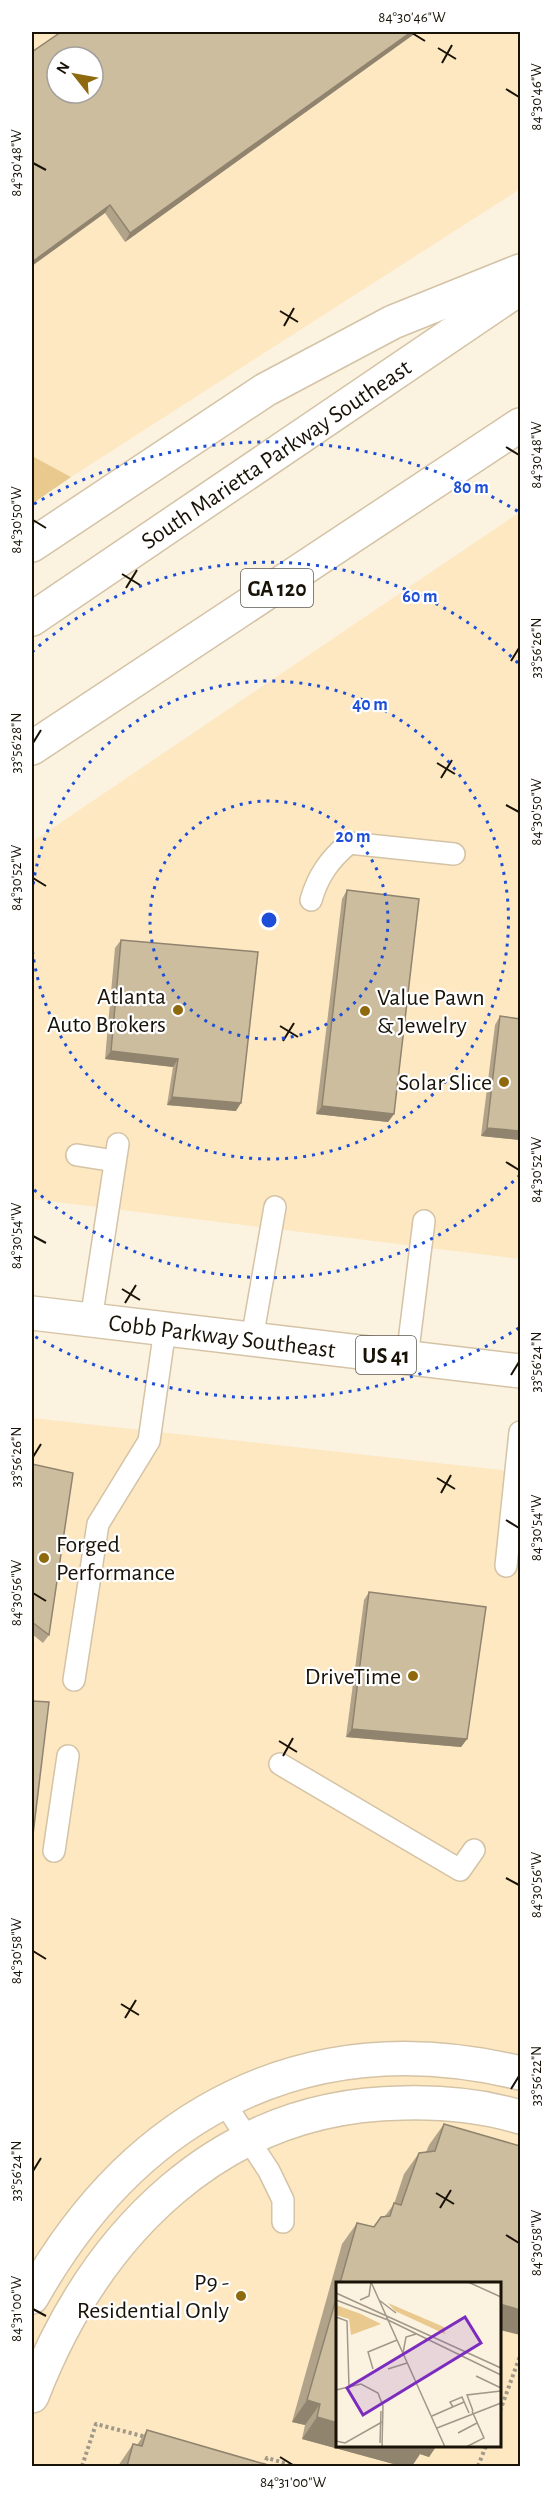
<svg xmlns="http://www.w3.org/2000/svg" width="552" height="2498" font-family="'Alegreya Sans',sans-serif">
<rect width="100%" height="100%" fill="#fcf2e0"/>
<g fill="#fde8c2" fill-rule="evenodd">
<path d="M32,32H520V189L71,477L32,456ZM57,57H93V93H57Z"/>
<polygon points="520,512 520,1259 32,1199 32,842"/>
<path d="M32,1418L520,1472V2466H32ZM338,2284H500V2446H338Z"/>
</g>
<polygon fill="#e9c98e" points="32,456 71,477 32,504"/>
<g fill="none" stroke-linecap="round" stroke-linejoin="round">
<defs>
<g id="service">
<path d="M311,900C318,876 329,860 349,843L454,854"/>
<polyline points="77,1155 115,1161"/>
<polyline points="91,1320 118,1144"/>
<polyline points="252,1339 275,1207"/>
<polyline points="407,1358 424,1221"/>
<polyline points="506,1566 520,1432"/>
<polyline points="74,1680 98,1524 149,1441 165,1329"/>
<polyline points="280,1764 460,1870 474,1850"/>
<polyline points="54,1851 68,1756"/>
<polyline points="223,2101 269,2171 283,2200 283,2222"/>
</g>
<g id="minor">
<path d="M32,2297C137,2110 309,2022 520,2073"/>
<path d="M32,2396C95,2233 220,2105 403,2103C442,2102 483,2106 520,2117"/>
</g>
<polyline id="primary" points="32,1313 520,1371"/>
<g id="trunk">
<polyline points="32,545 265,390 393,322 520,271"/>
<polyline points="32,619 520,288"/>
<polyline points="32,748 520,425"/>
</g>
</defs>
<use href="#service" stroke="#d4c3a5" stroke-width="24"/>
<use href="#minor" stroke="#d4c3a5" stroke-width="36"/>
<use href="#primary" stroke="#d4c3a5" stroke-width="36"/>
<use href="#trunk" stroke="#d4c3a5" stroke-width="36"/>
<g stroke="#a09889" stroke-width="4" stroke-dasharray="3 3" stroke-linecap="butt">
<polyline points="500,2411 520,2356"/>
<polyline points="82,2466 96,2424 146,2437"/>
<polyline points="264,2466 267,2458 295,2466"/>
<polyline points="478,2466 486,2446"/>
</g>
<use href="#service" stroke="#fff" stroke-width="21"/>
<use href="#minor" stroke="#fff" stroke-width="33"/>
<use href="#primary" stroke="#fff" stroke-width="33"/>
<use href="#trunk" stroke="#fff" stroke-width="33"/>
</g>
<g fill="#b0a389">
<polygon points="61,32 417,32 125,242 105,213"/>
<polygon points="347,890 394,1114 388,1122 316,1114 342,899"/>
<polygon points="121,940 236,1111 167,1105 173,1067 105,1059 115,948"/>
<polygon points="500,1016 520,1019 520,1140 481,1136 495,1025"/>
<polygon points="32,1464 49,1635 43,1643 32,1634"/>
<polygon points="369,1592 467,1739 461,1747 346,1737 364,1600"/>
<polygon points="444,2124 500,2283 338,2283 338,2445 437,2445 429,2457 420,2454 412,2466 401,2466 302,2439 305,2425 292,2422 342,2244 357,2223 373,2227 381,2217 385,2216 394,2204 404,2174 419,2153 426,2152 429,2145"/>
<polygon points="147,2430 271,2466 118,2466 133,2444 137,2445"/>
</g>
<g fill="#90846f">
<polygon points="411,32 417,32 125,242 130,233"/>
<polygon points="110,205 105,213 32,266 32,262"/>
<polygon points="111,1051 178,1059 173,1067 105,1059"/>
<polygon points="172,1097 241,1103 236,1111 167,1105"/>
<polygon points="322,1106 394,1114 388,1122 316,1114"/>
<polygon points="487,1128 520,1131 520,1140 481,1136"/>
<polygon points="352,1729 467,1739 461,1747 346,1737"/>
<polygon points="500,2304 520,2310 520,2335 500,2330"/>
<polygon points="307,2400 320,2404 305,2425 292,2422"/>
<polygon points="317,2417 338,2423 338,2445 437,2445 429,2457 420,2454 412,2466 401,2466 302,2439"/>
</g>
<g fill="#cdbd9f" stroke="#90846f" stroke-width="1.5" fill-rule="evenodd">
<path d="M61,32H411L130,233L110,205L32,262V52ZM57,57H93V93H57Z"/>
<polygon points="347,890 419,899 394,1114 322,1106"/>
<polygon points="121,940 258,952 241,1103 172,1097 178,1059 111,1051"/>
<polygon points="500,1016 520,1019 520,1131 487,1128"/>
<polygon points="32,1464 73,1473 49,1635 32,1622"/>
<polygon points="369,1592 486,1607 467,1739 352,1729"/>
<polygon points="32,1701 49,1702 32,1843"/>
<polygon points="444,2124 520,2146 520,2310 500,2304 500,2283 340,2283 357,2223 374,2227 381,2217 390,2216 394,2203 401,2205 419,2153 435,2151"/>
<polygon points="338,2292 338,2423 317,2417 320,2404 307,2400"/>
<polygon points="147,2430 271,2466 127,2466 133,2444 142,2446"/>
</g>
<path fill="none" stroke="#181207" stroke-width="2" d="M412,33L425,41M438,48L456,59M442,63L452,45M506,89L519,97M33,163L46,170M280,311L298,322M284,326L294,308M506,447L519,455M33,520L46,528M122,574L140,585M126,588L137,570M511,661L519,648M33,743L41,730M437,763L455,774M441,778L452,760M506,805L519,812M33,878L46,886M280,1026L298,1037M283,1041L294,1023M506,1162L519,1170M33,1236L46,1243M122,1289L140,1300M125,1303L136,1285M511,1375L519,1362M33,1457L41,1444M437,1478L455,1489M441,1493L451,1475M506,1520L519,1528M33,1593L46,1601M279,1741L297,1752M283,1756L293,1738M506,1878L519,1885M33,1951L46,1959M121,2004L139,2015M125,2018L136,2000M511,2089L519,2076M33,2171L41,2158M436,2193L454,2204M440,2208L451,2190M506,2235L519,2243M33,2309L46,2316M280,2457L293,2465"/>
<g fill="none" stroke="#1d4ed8" stroke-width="3" stroke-dasharray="3 6">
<circle cx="269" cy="920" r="119"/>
<path d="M32 893A239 239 0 1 1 32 947"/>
<path d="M520 1175A358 358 0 0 1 32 1188M32 652A358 358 0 0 1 520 665"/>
<path d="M519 1328A478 478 0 0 1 34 1336M34 504A478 478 0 0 1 519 512"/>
</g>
<g fill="#8f690e" stroke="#fff" stroke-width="2">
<circle cx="178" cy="1010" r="6"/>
<circle cx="365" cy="1011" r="6"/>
<circle cx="504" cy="1082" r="6"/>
<circle cx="44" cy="1558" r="6"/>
<circle cx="413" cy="1676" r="6"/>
<circle cx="241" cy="2296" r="6"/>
</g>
<g text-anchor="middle" stroke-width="4.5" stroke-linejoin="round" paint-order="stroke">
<g fill="#fff" stroke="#5d5951" stroke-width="1.5">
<rect x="241" y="569" width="72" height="38" rx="4.5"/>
<rect x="356" y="1336" width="60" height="38" rx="4.5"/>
</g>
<g font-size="22" font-weight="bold" fill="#181207">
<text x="277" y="596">GA 120</text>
<text x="386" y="1363">US 41</text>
</g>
<g font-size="24" fill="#181207" stroke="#fff">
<text transform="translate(276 454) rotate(-34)" y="8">South Marietta Parkway Southeast</text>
<text transform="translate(222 1336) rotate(7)" y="8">Cobb Parkway Southeast</text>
</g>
<g font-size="24" fill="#181207" stroke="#fff" text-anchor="end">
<text x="166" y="1004">Atlanta<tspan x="166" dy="28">Auto Brokers</tspan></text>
<text x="377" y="1005" text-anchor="start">Value Pawn<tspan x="377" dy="28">&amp; Jewelry</tspan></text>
<text x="492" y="1090">Solar Slice</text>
<text x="56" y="1552" text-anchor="start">Forged<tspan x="56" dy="28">Performance</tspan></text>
<text x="401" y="1684">DriveTime</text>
<text x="229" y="2290">P9 -<tspan x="229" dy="28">Residential Only</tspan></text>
</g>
</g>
<g transform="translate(336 2282)">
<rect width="165" height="165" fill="#fcf2e0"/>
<path d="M52,21L108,45L109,52L59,29ZM0,23L25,32L45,42L15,53L13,37L0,33Z" fill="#e9c98e"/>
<path fill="none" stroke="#a19889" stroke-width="1.5" d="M35,0L109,165M132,0L165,15M0,11L165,86M0,18L52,38L165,93M24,18L33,14L35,0M43,18L60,31M0,35L11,39L13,105M67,71L70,55L80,52M37,87L32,70L61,58M52,87L71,81M140,94L165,106M0,108L25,102L42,111L47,124L46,165M117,125L114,120L126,115L133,131M137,129L131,113L165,109M96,134L128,120M101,146L165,121M122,151L141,141M0,159L9,161L46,140M44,161L45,129M130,165L148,156L136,129"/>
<path fill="#7b2cbf" fill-opacity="0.15" stroke="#7b2cbf" stroke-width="3" d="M129,35L145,61L27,133L11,106Z"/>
<rect width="165" height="165" fill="none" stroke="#181207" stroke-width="3"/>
</g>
<circle cx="269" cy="920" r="9" fill="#1d4ed8" stroke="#fff" stroke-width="3"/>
<g font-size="18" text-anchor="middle" font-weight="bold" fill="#1d4ed8" stroke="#fff" stroke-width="4.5" stroke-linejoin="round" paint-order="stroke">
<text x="471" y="493">80 m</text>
<text x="420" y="602">60 m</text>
<text x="370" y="710">40 m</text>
<text x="353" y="842">20 m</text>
</g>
<rect width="552" height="2498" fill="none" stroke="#ffffff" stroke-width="66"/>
<g transform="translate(75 75) rotate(301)"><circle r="28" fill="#ffffff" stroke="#a3a09c" stroke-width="1.5"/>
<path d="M0-4.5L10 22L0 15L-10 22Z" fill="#8f690e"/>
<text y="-9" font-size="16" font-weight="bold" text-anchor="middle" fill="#181207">N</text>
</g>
<rect x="33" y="33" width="486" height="2432" fill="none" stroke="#181207" stroke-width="2"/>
<g font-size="15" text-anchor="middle" fill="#181207">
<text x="412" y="22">84°30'46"W</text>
<text transform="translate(536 97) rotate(-90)" y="5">84°30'46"W</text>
<text transform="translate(16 163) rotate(-90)" y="5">84°30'48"W</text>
<text transform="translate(536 455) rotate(-90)" y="5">84°30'48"W</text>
<text transform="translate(16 520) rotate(-90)" y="5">84°30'50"W</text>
<text transform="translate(536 648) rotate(-90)" y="5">33°56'26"N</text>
<text transform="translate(16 743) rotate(-90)" y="5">33°56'28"N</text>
<text transform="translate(536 812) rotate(-90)" y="5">84°30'50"W</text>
<text transform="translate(16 878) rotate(-90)" y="5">84°30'52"W</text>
<text transform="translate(536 1170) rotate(-90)" y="5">84°30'52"W</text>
<text transform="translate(16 1236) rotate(-90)" y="5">84°30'54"W</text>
<text transform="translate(536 1362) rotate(-90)" y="5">33°56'24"N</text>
<text transform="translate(16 1457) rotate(-90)" y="5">33°56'26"N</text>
<text transform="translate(536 1528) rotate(-90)" y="5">84°30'54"W</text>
<text transform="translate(16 1593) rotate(-90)" y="5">84°30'56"W</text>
<text transform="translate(536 1885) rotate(-90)" y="5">84°30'56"W</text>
<text transform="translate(16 1951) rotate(-90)" y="5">84°30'58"W</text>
<text transform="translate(536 2076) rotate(-90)" y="5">33°56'22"N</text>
<text transform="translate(16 2171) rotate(-90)" y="5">33°56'24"N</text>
<text transform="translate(536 2243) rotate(-90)" y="5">84°30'58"W</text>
<text transform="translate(16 2309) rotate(-90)" y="5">84°31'00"W</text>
<text x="293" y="2487">84°31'00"W</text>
</g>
</svg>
